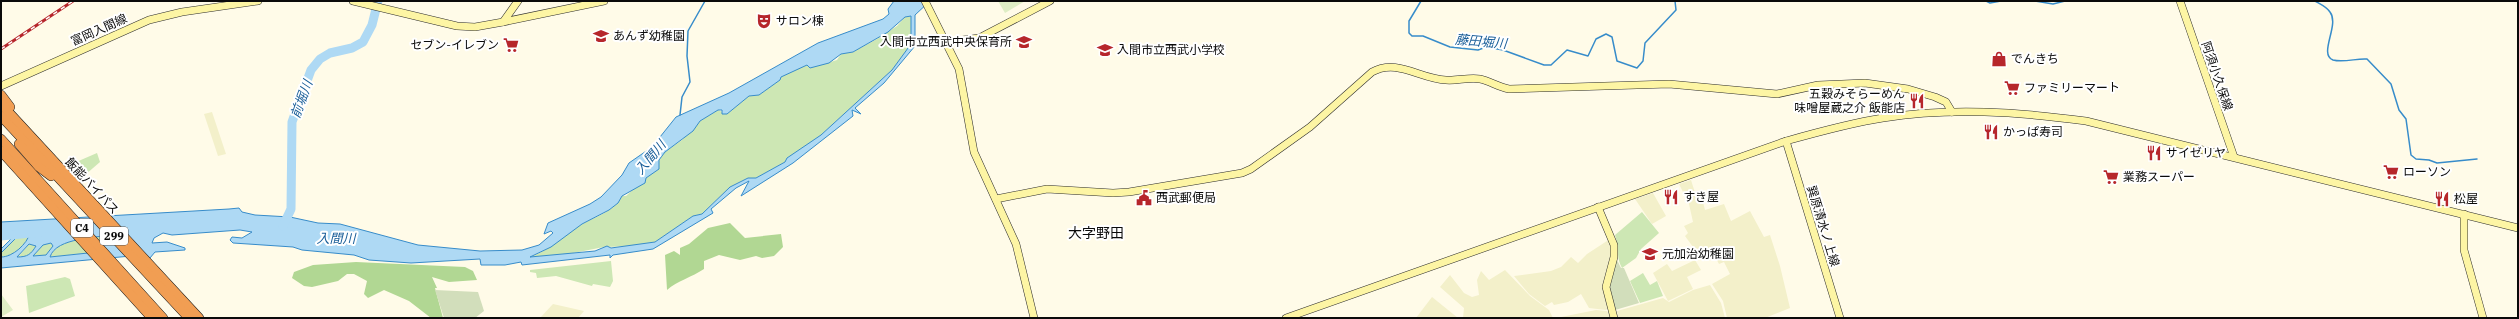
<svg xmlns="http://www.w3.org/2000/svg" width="2519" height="319" font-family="'IBM Plex Serif','Noto Sans JP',serif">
<rect width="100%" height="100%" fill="#fffbe8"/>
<g fill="#f3f0ca">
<polygon points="212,112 226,154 218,156 204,114"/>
<polygon points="1691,180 1697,199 1702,198 1705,210 1724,204 1731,221 1750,211 1764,237 1770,235 1780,266 1790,308 1765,318 1727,318 1723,301 1712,284 1730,274 1724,262 1719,264 1711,249 1696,257 1690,249 1693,247 1685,236 1688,233 1684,226 1693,222 1689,204 1679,184"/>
<polygon points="1653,193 1666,216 1652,224 1635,199"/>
<polygon points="1610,239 1612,251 1603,287 1608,308 1606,310 1589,308 1581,294 1568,302 1554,305 1552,302 1545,306 1529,294 1514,276 1551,271 1561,267 1571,257 1578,263 1587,254"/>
<polygon points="1695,260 1701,270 1687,277 1693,289 1668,301 1653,273 1667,264 1672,271"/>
<polygon points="1505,270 1530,296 1549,310 1553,318 1463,318 1464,308 1440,287 1450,275 1464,293 1472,297 1479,295 1477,280 1481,271 1489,280"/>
<polygon points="1710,285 1721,303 1725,318 1618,318 1617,311 1663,298 1669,302 1693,290"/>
<polygon points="1432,297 1458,318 1416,318"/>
<polygon points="553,304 584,311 578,318 540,318"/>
<polygon points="1596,310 1607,311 1611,318 1556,318"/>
</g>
<g fill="#cde7b4">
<path d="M911,16L913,20L911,44L892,70L821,135L785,162L756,178H748L730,187L702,214L693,216L655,242L636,246L604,247L568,254L530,257C550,250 564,235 582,224C595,217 615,211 622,196H626L658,166L659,160L665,152L682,140L700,121L718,110L727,114L749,96L759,95L780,80L781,77L803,65L817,66L837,60L841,54L853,52L877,39L897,26L905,17Z"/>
<polygon points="97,153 100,162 78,181 67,166"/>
<path d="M1642,212L1659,233L1641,249L1636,258L1622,268C1616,258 1619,247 1615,235Z"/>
<path d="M28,231L30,233C27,244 13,257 1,257V253L21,233Z"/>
<path d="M116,234L117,238L88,253L50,257C57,237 98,238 116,234Z"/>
<polygon points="52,243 52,248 46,255 33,256 43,245"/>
<path d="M29,244L36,246C31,254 28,257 18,257Z"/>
<polygon points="611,261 613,281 610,287 593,284 592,286 556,276 537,278 536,273 530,272 530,270"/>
<polygon points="1643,273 1650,285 1657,281 1663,296 1640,303 1630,281"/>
<polygon points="65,277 70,279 75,296 29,313 26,286"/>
</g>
<g fill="#b1d793">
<path d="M730,223L745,238L781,234L783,247L774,256L762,258L756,256L740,260L719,255L704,261V269C692,277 677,281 667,290L665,255L674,251L680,255V248L689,244L708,228Z"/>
<polygon points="356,262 465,267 473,271 477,280 449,282 432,277 437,288 435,288 443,318 431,318 409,301 384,290 368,298 364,294 367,281 354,274 347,274 338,281 312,287 304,286 292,278 294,272 313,265"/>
</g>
<g fill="#d2debb">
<polygon points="1617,260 1621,268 1624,268 1639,303 1615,310 1609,287"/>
<polygon points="435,290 478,292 484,311 475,318 444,318"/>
</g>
<g fill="#dfeec5">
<polygon points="998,1 1025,1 1005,13"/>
<polygon points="1,294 13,310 1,317"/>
</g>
<path fill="#aed9f4" stroke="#378cca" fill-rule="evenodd" d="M894,1H930L915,15V46L884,83L855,108L861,114L852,110L853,116L793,163L741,196L749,181L736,188L711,209L713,213L653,249L613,255L610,258V255L522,265L521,262L505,265H481L480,259L411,263L369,260L354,255L302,250L293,247L233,243L230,240L232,237L242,238L252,232L240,230L172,235L163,233L154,238L152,243L167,242L185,248V250L155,252L150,258L131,256L1,268V257C13,257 27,244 30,233H21L1,253V249L11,239L1,237V222L229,209L239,208L242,212L255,215L290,217L318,223L340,224L418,245L480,251L522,250L539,245L553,233L551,231L544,234L548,223L590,204L601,197L622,175L629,163L652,147L676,117L729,93L818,43L883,19L889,14L888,9ZM911,16V44L892,70L821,135L787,158L785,162L756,178H748L730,187L702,214L693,216L655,242L611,248L607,246L595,251L530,257L551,247L582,224L609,210L618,203L622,196L645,183L646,178L659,169V160L665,152L693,131L700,121L718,110H722V114H727L749,96L759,95L780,80L781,77L807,65L810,68L829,63L841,54L853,52L888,32L905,17ZM116,234L117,238L88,253L50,257C56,237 99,238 116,234ZM51,243L53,246L46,255L33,256L43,245ZM29,244L36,246C31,254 28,257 17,257Z"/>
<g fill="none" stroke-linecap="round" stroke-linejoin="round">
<g stroke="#378cca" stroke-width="1.5">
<polyline points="1421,1 1409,21 1409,33 1412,36 1423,36 1450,47 1478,50 1486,47 1503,50 1544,65 1551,65 1567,50 1588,56 1596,39 1606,34 1612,37 1617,61 1637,68 1643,61 1645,43 1676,10 1675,1"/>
<polyline points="1986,1 1990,3 2001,1"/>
<polyline points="2035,1 2053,4 2065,1"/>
<path d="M2315,1C2320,4 2327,7 2330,12C2340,25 2318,54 2333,60C2344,63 2357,58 2367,59L2391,84L2399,110L2406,119L2411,155L2416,159L2429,160L2437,163L2477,159"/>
<polyline points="680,115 682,97 690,82 687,56 688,31 705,1"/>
</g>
<g stroke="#aed9f4" stroke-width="9">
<polyline points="283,226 291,209 292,122 311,70 320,59 330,53 352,48 363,42 372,25 378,1"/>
<polyline points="1,236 41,232"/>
</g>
<defs>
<g id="secondary">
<polyline points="353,1 457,26 475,27 503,22 518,1"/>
<polyline points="925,1 959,69 974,152 1016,244 1034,318"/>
<polyline points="2180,1 2234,157"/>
<polyline points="503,22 604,1"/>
<polyline points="946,42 979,38 1050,1"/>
<polyline points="1,86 149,20 182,12 258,1"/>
<polyline points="1786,141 1840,318"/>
<path d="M996,199L1047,189L1113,193L1129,192L1242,173L1251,169L1310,127L1372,72C1397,58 1420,79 1446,80C1457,81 1469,77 1480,79C1490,81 1498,87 1509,89L1669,84L1777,94L1818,85L1865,83L1908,89L1935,97L1946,102L1952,112"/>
<polyline points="1598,207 1614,245 1614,257 1606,287 1614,318"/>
<polyline points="2464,214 2464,250 2483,318"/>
<path d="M1286,318L1786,141C1818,132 1850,123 1883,118C1951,107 2019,112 2086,121L2518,228"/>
</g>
<g id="highway">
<polyline points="1,95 10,107"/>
<polyline points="1,104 199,318"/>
<polyline points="1,116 189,318"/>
<polyline points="1,139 163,318"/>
<polyline points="19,144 39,167 51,176"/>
<polyline points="1,151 152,318"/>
</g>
</defs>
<use href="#secondary" stroke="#2c2c2c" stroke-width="8"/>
<use href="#highway" stroke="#1b1b1b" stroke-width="10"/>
<use href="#secondary" stroke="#fdf5a4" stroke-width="7"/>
<use href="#highway" stroke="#f19e53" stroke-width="9"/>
<defs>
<polyline id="rail" points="1,49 73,1"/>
</defs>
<use href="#rail" stroke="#b6262b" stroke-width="3"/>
<use href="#rail" stroke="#fff" stroke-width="1.5" stroke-dasharray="4.5" stroke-linecap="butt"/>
</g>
<defs>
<symbol id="theatre-bare" viewBox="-9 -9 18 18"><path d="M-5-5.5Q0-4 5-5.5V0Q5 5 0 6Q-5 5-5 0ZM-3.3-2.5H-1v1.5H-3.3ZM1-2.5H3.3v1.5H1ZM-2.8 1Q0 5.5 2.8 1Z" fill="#b6262b" stroke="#fff" stroke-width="2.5" paint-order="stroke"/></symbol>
<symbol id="school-bare" viewBox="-9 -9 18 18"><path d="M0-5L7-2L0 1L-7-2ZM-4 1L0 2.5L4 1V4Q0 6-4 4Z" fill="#b6262b" stroke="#fff" stroke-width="2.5" paint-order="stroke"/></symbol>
<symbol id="supermarket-bare" viewBox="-9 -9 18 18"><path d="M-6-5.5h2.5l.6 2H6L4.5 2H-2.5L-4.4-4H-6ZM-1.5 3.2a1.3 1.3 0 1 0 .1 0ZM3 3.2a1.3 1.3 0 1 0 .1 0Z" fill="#b6262b" stroke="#fff" stroke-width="2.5" paint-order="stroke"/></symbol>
<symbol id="shop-bare" viewBox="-9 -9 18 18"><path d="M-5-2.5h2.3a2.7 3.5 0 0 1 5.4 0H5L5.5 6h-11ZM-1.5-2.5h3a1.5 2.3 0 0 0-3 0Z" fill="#b6262b" stroke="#fff" stroke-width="2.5" paint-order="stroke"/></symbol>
<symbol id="restaurant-bare" viewBox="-9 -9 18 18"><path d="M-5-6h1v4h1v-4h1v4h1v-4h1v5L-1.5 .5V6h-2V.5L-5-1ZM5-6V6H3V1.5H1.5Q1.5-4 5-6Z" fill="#b6262b" stroke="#fff" stroke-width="2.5" paint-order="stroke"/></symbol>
<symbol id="civic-bare" viewBox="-9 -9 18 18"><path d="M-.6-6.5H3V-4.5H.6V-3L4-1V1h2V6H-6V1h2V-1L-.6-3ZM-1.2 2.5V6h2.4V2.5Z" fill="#b6262b" stroke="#fff" stroke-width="2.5" paint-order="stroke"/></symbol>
</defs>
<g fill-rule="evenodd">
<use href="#theatre-bare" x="753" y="10" width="22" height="22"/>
<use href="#school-bare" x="590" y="25" width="22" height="22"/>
<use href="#school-bare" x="1013" y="31" width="22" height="22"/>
<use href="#supermarket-bare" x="500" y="34" width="22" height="22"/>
<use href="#school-bare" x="1094" y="39" width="22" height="22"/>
<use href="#shop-bare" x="1988" y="48" width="22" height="22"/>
<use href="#supermarket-bare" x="2001" y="77" width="22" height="22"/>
<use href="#restaurant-bare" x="1906" y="90" width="22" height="22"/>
<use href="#restaurant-bare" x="1980" y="121" width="22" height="22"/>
<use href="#restaurant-bare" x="2143" y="142" width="22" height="22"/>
<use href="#supermarket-bare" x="2380" y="161" width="22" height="22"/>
<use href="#supermarket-bare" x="2100" y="166" width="22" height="22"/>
<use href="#restaurant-bare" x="1660" y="186" width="22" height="22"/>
<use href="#civic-bare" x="1133" y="187" width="22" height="22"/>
<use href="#restaurant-bare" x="2431" y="188" width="22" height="22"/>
<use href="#school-bare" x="1639" y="243" width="22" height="22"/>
</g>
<g text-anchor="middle" stroke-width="4" stroke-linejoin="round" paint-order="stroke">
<g fill="#fff" stroke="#545454" stroke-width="1">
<rect x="71" y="219" width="22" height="18" rx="3"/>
<rect x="100" y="227" width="28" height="18" rx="3"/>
</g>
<g font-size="11" font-weight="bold" fill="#0a0a0a">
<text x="82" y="232">C4</text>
<text x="114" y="240">299</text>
</g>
<g font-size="12" fill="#0a0a0a" stroke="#fff" text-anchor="start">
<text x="776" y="25">サロン棟</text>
<text x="613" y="40">あんず幼稚園</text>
<text x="1012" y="46" text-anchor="end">入間市立西武中央保育所</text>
<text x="499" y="49" text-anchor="end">セブン-イレブン</text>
<text x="1117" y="54">入間市立西武小学校</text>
<text x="2011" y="63">でんきち</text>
<text x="2024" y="92">ファミリーマート</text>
<text x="1905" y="98" text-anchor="end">五穀みそらーめん<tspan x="1905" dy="14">味噌屋蔵之介 飯能店</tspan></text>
<text x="2003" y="136">かっぱ寿司</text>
<text x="2166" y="157">サイゼリヤ</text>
<text x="2403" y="176">ローソン</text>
<text x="2123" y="181">業務スーパー</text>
<text x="1683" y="201">すき屋</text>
<text x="1156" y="202">西武郵便局</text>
<text x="2454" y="203">松屋</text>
<text x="1662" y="258">元加治幼稚園</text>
</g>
<g font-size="12" fill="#0a0a0a" stroke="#fff">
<text transform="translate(99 30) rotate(-24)" y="4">富岡入間線</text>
<text transform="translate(2217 76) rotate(71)" y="4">阿須小久保線</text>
<text transform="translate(92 186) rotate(47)" y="4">飯能バイパス</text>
<text transform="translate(1823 226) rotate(73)" y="4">巽原清水ノ上線</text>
</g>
<g font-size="13" font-style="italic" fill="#185d98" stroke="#fff">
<text transform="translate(1481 41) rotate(5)" y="5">藤田堀川</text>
<text transform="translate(301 99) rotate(-70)" y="5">前堀川</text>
<text transform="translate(650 157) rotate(-50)" y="5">入間川</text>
<text x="336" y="243">入間川</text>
</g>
<g font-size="14" fill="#0a0a0a" stroke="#fff">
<text x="1096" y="238">大字野田</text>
</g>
</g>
<rect width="2519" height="319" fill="none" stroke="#0a0a0a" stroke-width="4"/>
</svg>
